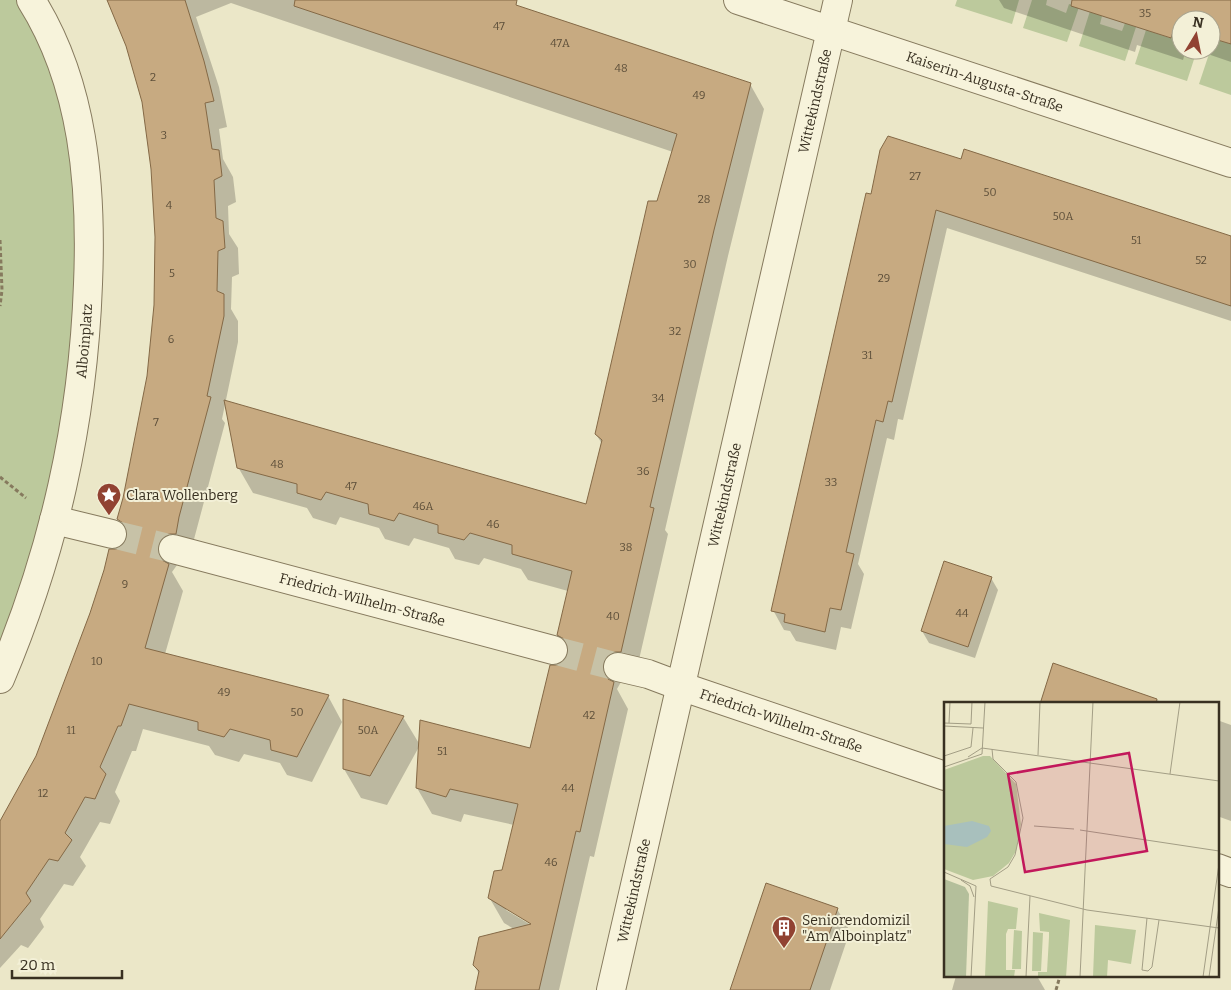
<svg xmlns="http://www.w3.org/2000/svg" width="1231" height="990" font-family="Bitter,serif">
<rect width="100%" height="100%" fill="#ebe7c8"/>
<g fill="#bcc99c">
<polygon points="0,0 18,0 32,23 53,77 71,144 77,260 69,390 37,541 0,652"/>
<polygon points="957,0 1019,0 1012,24 955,6"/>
<polygon points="1032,0 1047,0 1046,5 1066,13 1069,4 1079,7 1067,42 1023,28"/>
<polygon points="1090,11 1102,16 1100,24 1122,31 1125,23 1136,27 1125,61 1079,46"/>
<polygon points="1175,26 1181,28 1181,50 1197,50 1187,81 1135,64 1146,30 1170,38"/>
<polygon points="1214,39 1231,44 1231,95 1199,84"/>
</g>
<g fill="#0003" fill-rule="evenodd">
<path d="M107,0H497L750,84L764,109L728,256L665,530L668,534L635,677L621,682L617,689L628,709L594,857L590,856L559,990H488L474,965L514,929L504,923L489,897L503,871L514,825L464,814L461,822L432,814L417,788L420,745L387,805L361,798L344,769L403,717L420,745L531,750L558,666L565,662L569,654L558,635L568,591L528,580L521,569L484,558L479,565L455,559L449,548L414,538L409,546L385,539L379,528L340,517L336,525L313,518L307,508L253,493L238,467L587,506L602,444L596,434L658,202L673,152L231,3L196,17L219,87L227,127L219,129L223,159L233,177L236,202L228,206L229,234L238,248L239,274L232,277L231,309L238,321V342L222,419L225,423L193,543L172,572L183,591L165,654L328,696L342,722L312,782L287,775L280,763L244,754L239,762L215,755L209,746L143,729L136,751H132L115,792L120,801L110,824L100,822L80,857L86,866L73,886L64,884L40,919L44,927L28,948L21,945L0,968V823L37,756L117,550L124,546L129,537L118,519L124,498L149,376L155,305L156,237L152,169L144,101L127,46ZM506,907L537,926L536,928L506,910Z"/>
<polygon points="999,0 1231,0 1231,62 1196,50 1211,50 1211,20 1181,20 1181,50 1186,50 1183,60 1137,45 1135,52 1004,8"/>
<polygon points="961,160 1231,238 1231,321 947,228 903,420 898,419 894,440 887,438 858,564 864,574 851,629 841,627 836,650 796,641 790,631 784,630 773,610 872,195"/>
<polygon points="991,578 998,590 975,658 929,643 922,631"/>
<polygon points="1054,665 1168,704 1041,704"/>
<polygon points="1217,720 1231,725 1231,821 1217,816"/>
<polygon points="837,909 850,931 830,990 731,990"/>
<polygon points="956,976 1037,976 1045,990 952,990"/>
</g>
<g fill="#c7aa81" stroke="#846946">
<polygon points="107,0 185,0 204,61 214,101 205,103 212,149 219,150 222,176 214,180 216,218 223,221 225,248 218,251 217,291 224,294 224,316 207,396 211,397 179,517 176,534 168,534 162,538 158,545 158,554 162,560 169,564 145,648 329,695 297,757 271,750 270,740 230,729 224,737 198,730 198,722 129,704 121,726 118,726 100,767 106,774 95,799 85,797 65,833 72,840 58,861 49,859 26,893 31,901 0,939 0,821 36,756 90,613 104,570 109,549 117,549 123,545 127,538 127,529 123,523 117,519 123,498 147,376 154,305 155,237 151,169 142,102 126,46"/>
<polygon points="295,0 517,0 516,5 751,83 714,230 650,507 654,508 621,652 614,652 607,656 603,663 603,672 608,679 614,682 580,832 576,831 539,990 475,990 479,971 473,965 479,937 531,924 488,898 494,871 502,870 518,804 450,789 446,797 416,788 420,720 530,748 550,665 558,665 564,661 568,654 568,645 564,639 557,635 572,571 512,554 512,545 470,533 464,540 438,533 438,525 399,513 394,521 369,514 368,504 326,492 321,500 297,493 297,484 237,468 224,400 586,504 602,440 595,434 648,201 657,201 677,134 294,6"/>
<polygon points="1072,0 1231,0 1231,44 1211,38 1211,20 1181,20 1181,28 1175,26 1171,38 1071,6"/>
<polygon points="888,136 961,159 964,149 1231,236 1231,306 936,210 892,402 888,401 883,422 876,420 846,552 854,554 841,610 830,608 825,632 784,622 785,614 771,611 866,193 871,194 880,150"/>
<polygon points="944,561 992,577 968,647 921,631"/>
<polygon points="1053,663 1157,699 1156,704 1040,704"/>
<polygon points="343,699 404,716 370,776 343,769"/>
<polygon points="766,883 838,908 810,990 730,990"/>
</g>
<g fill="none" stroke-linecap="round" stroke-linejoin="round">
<g stroke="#c7c2a7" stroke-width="28" stroke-dasharray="28 14" stroke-linecap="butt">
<polyline points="112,534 173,549"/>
<polyline points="553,650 618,667"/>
</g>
<defs>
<g id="minor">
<path id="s1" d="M738,0L1231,163"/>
<polyline points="54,520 112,534"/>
<path id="s2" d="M173,549L553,650"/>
<path id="s3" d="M618,667L648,674L680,686L945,776"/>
<path id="s4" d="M0,679C54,551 83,423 88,284C92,187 84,84 31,0"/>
<polyline points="1217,868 1231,873"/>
<path id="s5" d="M611,990L838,0"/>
</g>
</defs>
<use href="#minor" stroke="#867a5e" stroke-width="30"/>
<g stroke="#867a5e" stroke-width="3" stroke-dasharray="4 2.5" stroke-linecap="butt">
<polyline points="0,240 2,290 0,306"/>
<polyline points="0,477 26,498"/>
<polyline points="1056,990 1060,976"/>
</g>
<use href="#minor" stroke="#f7f3db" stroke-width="28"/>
</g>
<defs>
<symbol id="sight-pin" viewBox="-11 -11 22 30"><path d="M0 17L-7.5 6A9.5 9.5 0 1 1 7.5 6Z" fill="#914232" stroke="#f3f0d7"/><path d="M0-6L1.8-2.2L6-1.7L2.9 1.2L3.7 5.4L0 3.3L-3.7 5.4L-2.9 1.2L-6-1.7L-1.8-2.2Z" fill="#fff"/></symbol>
<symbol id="building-pin" viewBox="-11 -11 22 30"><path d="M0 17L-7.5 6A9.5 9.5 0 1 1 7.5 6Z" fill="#914232" stroke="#f3f0d7"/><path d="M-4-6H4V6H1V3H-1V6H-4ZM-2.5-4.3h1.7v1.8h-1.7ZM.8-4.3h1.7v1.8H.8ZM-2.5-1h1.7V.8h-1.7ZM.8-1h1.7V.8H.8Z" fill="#fff"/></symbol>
</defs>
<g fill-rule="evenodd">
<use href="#sight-pin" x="95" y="481" width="28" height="38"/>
<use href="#building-pin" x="770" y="914" width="28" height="38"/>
</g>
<g text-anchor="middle" stroke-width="4" stroke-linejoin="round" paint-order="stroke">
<g font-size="11" fill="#5c4e39">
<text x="1145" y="17">35</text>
<text x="499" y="30">47</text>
<text x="560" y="47">47A</text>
<text x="621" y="72">48</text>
<text x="153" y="81">2</text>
<text x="699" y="99">49</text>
<text x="164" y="139">3</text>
<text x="915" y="180">27</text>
<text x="990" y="196">50</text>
<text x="704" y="203">28</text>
<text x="169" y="209">4</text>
<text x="1063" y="220">50A</text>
<text x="1136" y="244">51</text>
<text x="1201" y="264">52</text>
<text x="690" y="268">30</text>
<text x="172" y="277">5</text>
<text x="884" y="282">29</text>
<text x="675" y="335">32</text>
<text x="171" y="343">6</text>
<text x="867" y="359">31</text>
<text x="658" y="402">34</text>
<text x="156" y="426">7</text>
<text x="277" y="468">48</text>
<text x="643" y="475">36</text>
<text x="831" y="486">33</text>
<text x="351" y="490">47</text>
<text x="423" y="510">46A</text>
<text x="493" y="528">46</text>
<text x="626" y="551">38</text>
<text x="125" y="588">9</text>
<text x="962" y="617">44</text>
<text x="613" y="620">40</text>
<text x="97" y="665">10</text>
<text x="224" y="696">49</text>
<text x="297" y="716">50</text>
<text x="589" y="719">42</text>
<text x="71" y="734">11</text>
<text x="368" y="734">50A</text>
<text x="442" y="755">51</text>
<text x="568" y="792">44</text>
<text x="43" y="797">12</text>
<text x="551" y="866">46</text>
</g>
<g font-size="14" fill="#383021" stroke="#f3f0d7">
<text dy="5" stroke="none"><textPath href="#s1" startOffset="260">Kaiserin-Augusta-Straße</textPath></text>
<text dy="5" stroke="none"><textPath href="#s5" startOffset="912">Wittekindstraße</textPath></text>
<text dy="5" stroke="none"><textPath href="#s4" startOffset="350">Alboinplatz</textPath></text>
<text dy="5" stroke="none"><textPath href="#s5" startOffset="508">Wittekindstraße</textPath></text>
<text dy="5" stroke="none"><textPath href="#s2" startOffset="196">Friedrich-Wilhelm-Straße</textPath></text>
<text dy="5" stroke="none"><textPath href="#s3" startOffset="172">Friedrich-Wilhelm-Straße</textPath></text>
<text dy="5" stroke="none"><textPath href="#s5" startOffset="102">Wittekindstraße</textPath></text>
</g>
<g font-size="14" fill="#383021" stroke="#f3f0d7" text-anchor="start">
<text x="126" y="500">Clara Wollenberg</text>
<text x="802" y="925">Seniorendomizil<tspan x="802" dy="16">"Am Alboinplatz"</tspan></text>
</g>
</g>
<g transform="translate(944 702)">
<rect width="275" height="275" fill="#ebe7c8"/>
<path d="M39,54H46L72,82L77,122L72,149L65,161L49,174L29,178L0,167V68ZM44,199L74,206L72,227H64L62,232V268H71L70,275H41ZM95,211L126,218L122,275H94V270H103L105,235V230L96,229ZM151,223L192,228L187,262L164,258L163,275H149ZM70,228L78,229L77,267H68ZM89,230L99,231L97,269H88Z" fill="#bcc99c"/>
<path d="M0,177L21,185L25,192L22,275H0Z" fill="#b4bf9b"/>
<path d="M28,119L45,124L47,129L43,135L23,145L0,142V124Z" fill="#a8c0bd"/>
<path fill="none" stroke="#a39e85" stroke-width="1" d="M0,21L27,22L28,0M5,21L6,0M0,24L39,26M38,46L275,79M48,47L49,57L72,80L79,116L71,153L64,165L46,177L47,184L143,208L275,226M94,53L96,0M0,54L27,45L29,26M24,55L38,46M0,65L38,52L41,0M226,72L236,0M90,124L130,127M136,128L275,149M0,170L32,184L27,275M17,178L26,184L30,195M203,216L198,268L204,269L208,265L215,218M82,275L86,194M136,275L149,0M259,275L275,162M265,275L275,205"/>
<path fill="#c2185b" fill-opacity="0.15" stroke="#c2185b" stroke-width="2.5" d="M185,51L203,149L81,170L64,72Z"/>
<rect width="275" height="275" fill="none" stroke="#383021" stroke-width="2.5"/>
</g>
<g transform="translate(1196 35) rotate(10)"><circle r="24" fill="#f3f0d7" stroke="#a8a38e"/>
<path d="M0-4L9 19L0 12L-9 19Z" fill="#914232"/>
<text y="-8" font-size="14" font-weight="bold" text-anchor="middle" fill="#383021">N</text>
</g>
<path d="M12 970v8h110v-8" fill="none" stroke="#383021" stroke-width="2.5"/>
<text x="20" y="970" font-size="15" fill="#383021" stroke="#f3f0d7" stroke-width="4" paint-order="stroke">20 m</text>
</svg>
